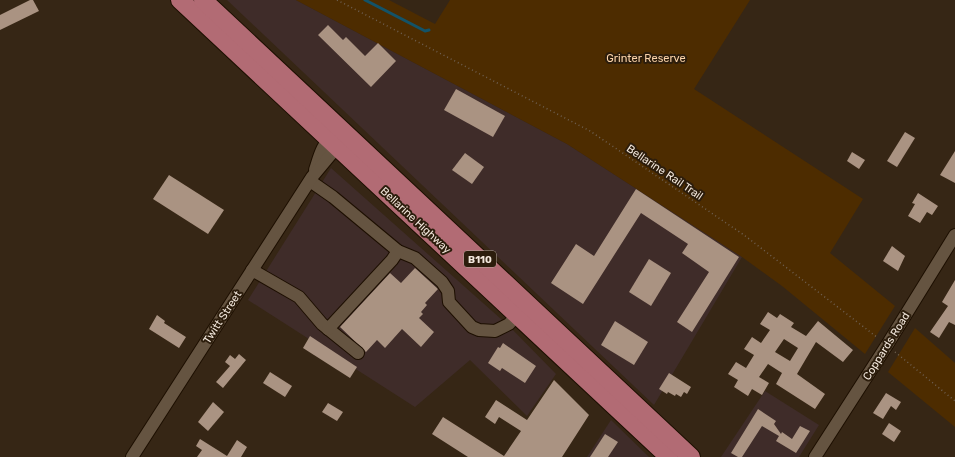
<svg xmlns="http://www.w3.org/2000/svg" width="955" height="457" font-family="Rubik,sans-serif">
<rect width="100%" height="100%" fill="#362615"/>
<g fill="#3f2c29">
<polygon points="227,0 296,0 567,144 742,257 654,405"/>
<polygon points="331,168 510,327 556,374 527,416 470,360 415,407 248,300"/>
<polygon points="765,391 819,425 799,457 721,457"/>
<polygon points="611,420 649,457 587,457"/>
</g>
<g fill="#4d2c00">
<polygon points="296,0 389,0 435,24 450,0 750,0 694,89 863,199 830,253 895,306 865,354 782,286 742,257 567,144"/>
<polygon points="915,328 955,363 955,427 888,372"/>
</g>
<g fill="none" stroke-linecap="round" stroke-linejoin="round">
<polyline stroke="#135368" stroke-width="3" points="365,0 425,31 429,30"/>
</g>
<g fill="#aa9382" fill-rule="evenodd">
<polygon points="30,0 33,0 39,11 0,30 0,15"/>
<polygon points="328,25 343,40 346,37 365,56 378,43 396,61 371,87 318,35"/>
<polygon points="456,89 505,116 493,137 444,110"/>
<polygon points="905,132 915,138 897,167 887,161"/>
<polygon points="955,151 955,183 940,175"/>
<polygon points="852,152 865,160 859,169 847,161"/>
<polygon points="465,153 484,167 472,184 452,170"/>
<polygon points="169,175 224,210 208,234 153,199"/>
<polygon points="636,189 739,257 692,332 677,322 709,272 682,253 688,244 641,213 583,304 551,283 576,244 594,256"/>
<polygon points="918,193 938,206 932,215 927,212 920,223 908,216 915,204 912,203"/>
<polygon points="892,246 905,256 898,271 883,261"/>
<polygon points="649,259 671,273 651,306 629,292"/>
<polygon points="415,268 438,289 425,303 427,305 421,312 423,314 419,318 434,332 421,347 402,329 385,348 377,340 366,352 340,327 390,273 401,283"/>
<polygon points="955,280 955,325 949,322 939,338 930,332 948,306 942,302"/>
<path d="M768,312L777,318L780,314L794,323L791,327L806,336L818,321L853,350L843,362L816,342L807,357L797,374L825,394L815,409L776,384L782,373L768,364L759,377L769,383L762,395L752,389L748,396L734,387L738,380L728,374L736,362L746,368L754,355L744,349L752,337L761,343L770,330L760,324ZM784,339L798,348L790,361L775,352Z"/>
<polygon points="157,315 165,321 164,323 186,337 179,348 149,329"/>
<polygon points="615,321 648,342 634,365 601,345"/>
<polygon points="310,336 357,367 350,378 303,348"/>
<polygon points="503,343 536,366 525,383 502,368 500,371 488,363 498,347 500,348"/>
<polygon points="239,354 246,360 223,388 216,382 230,366 225,362 230,355 235,359"/>
<polygon points="270,372 292,386 285,397 263,383"/>
<polygon points="669,373 691,387 687,394 684,392 681,397 676,394 675,396 668,392 667,394 659,389"/>
<polygon points="554,380 589,415 562,457 468,457 432,434 443,417 504,456 521,431 499,417 495,424 485,417 496,400 527,420"/>
<polygon points="886,393 901,402 896,410 891,406 883,419 873,413"/>
<polygon points="213,402 224,412 208,431 198,422"/>
<polygon points="328,403 343,412 337,421 322,412"/>
<polygon points="758,409 776,421 774,424 781,434 782,432 792,439 800,426 810,431 796,453 776,441 779,436 762,426 742,457 738,457 731,453"/>
<polygon points="889,423 901,431 894,442 882,434"/>
<polygon points="605,434 618,442 608,457 590,457"/>
<polygon points="200,439 227,456 237,440 247,447 241,457 197,457 202,450 196,446"/>
</g>
<g fill="none" stroke-linecap="round" stroke-linejoin="round">
<defs>
<g id="minor">
<path d="M315,170C319,158 322,143 334,135"/>
<polyline points="310,181 333,197 398,251 415,258 442,282 448,291 449,302 472,327 479,330 495,331 509,324 517,315"/>
<polyline points="252,270 299,297 322,324 358,353"/>
<polyline points="328,329 392,260 398,251"/>
<polyline points="132,457 312,177 337,147 339,141"/>
<polyline points="815,457 887,345 955,235"/>
</g>
<g id="highway">
<polyline points="180,0 669,457"/>
<polyline points="203,0 691,457"/>
</g>
</defs>
<use href="#minor" stroke="#1d0f01" stroke-width="14"/>
<use href="#highway" stroke="#1d0f01" stroke-width="20"/>
<g stroke="#706152" stroke-width="1.5" stroke-dasharray="1 3" stroke-linecap="butt">
<polyline points="337,0 590,131 744,235 878,338"/>
<polyline points="895,352 955,401"/>
</g>
<use href="#minor" stroke="#655441" stroke-width="12"/>
<use href="#highway" stroke="#b26b74" stroke-width="18"/>
</g>
<g text-anchor="middle" stroke-width="4" stroke-linejoin="round" paint-order="stroke">
<rect fill="#2c1d0c" stroke="#b7aa9e" stroke-width="1" x="464" y="251" width="32" height="16" rx="3"/>
<g font-size="10" font-weight="bold" fill="#f2e7dc">
<text x="480" y="263">B110</text>
</g>
<g font-size="11" fill="#fcd4aa" stroke="#2c1d0c">
<text x="646" y="62">Grinter Reserve</text>
</g>
<g font-size="11" fill="#f2e7dc" stroke="#2c1d0c">
<text transform="translate(665 172) rotate(34)" y="4">Bellarine Rail Trail</text>
<text transform="translate(416 220) rotate(43)" y="4">Bellarine Highway</text>
<text transform="translate(222 317) rotate(-57)" y="4">Twitt Street</text>
<text transform="translate(886 346) rotate(-58)" y="4">Coppards Road</text>
</g>
</g>
</svg>
